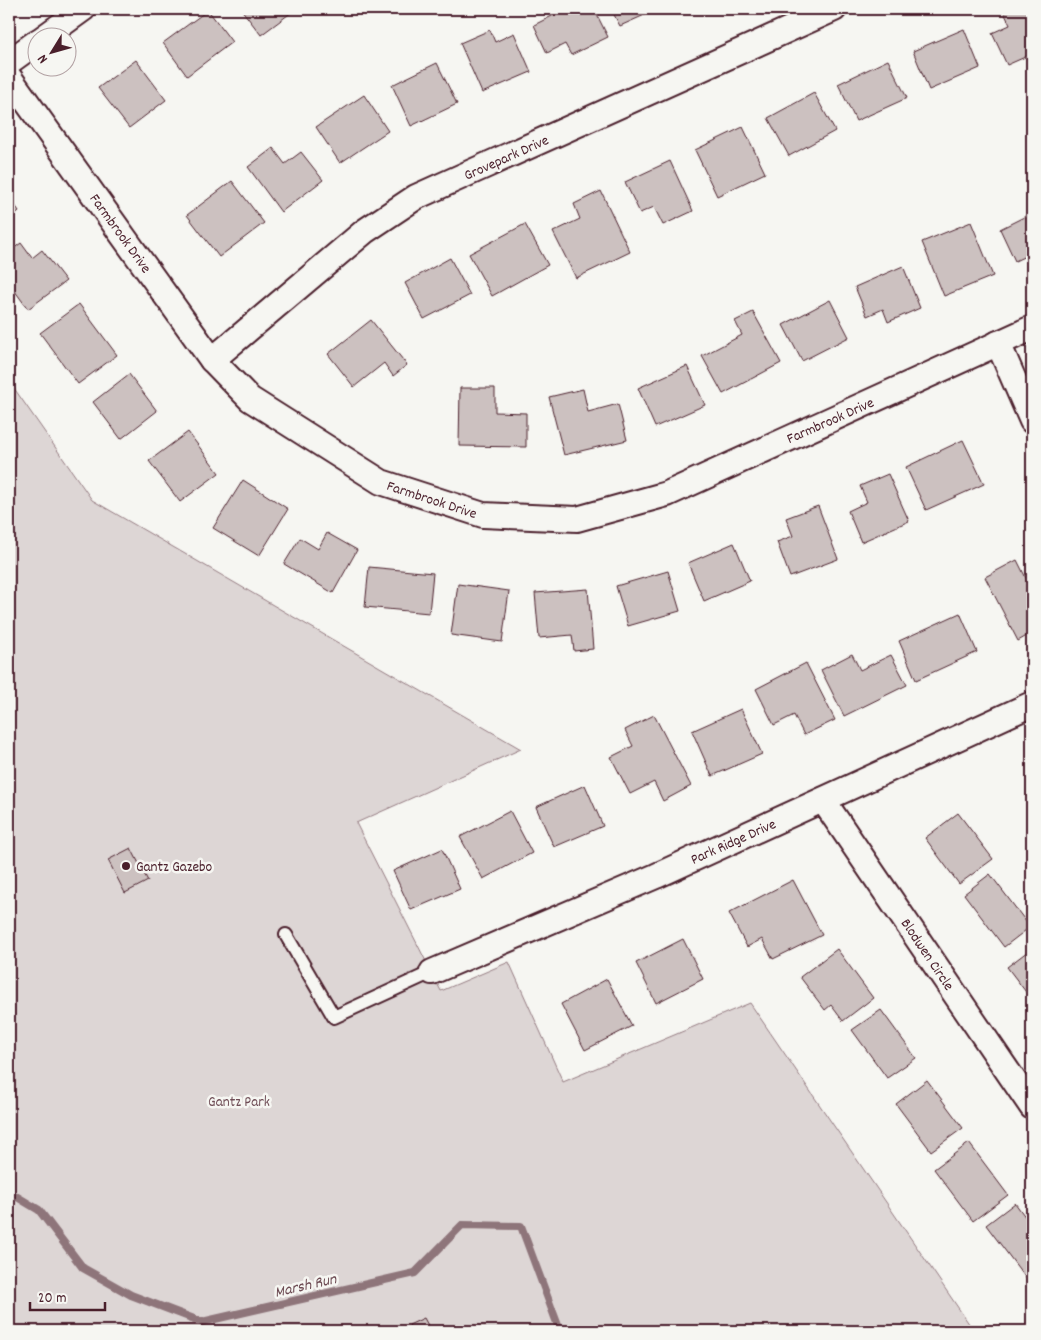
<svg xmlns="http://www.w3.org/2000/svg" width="1041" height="1340" font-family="Dekko,sans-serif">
<rect width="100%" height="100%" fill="#f6f6f2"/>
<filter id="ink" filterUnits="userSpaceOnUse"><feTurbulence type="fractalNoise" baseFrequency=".02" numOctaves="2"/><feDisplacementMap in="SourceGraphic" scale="10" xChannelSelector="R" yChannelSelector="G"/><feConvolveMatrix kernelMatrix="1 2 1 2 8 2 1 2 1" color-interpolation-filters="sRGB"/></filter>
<g filter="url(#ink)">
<polygon fill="#ddd6d5" stroke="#947a80" points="9,381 92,500 521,749 356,823 441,991 509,962 563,1082 750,1003 974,1331 9,1331"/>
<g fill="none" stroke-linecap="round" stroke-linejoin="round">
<polyline stroke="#8e747a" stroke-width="8" points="9,1192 39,1210 83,1268 131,1295 202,1322 415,1273 462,1225 521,1226 560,1331"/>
</g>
<g fill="#ccc1c0" stroke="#4a1f2b">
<polygon points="241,9 296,9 261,35"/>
<polygon points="566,9 594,9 608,37 571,55 565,44 547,53 534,25"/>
<polygon points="611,9 658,9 620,26"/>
<polygon points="1006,9 1032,9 1032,54 1007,65 992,33 1010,25 1003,10"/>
<polygon points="208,10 232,42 187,76 163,43"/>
<polygon points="964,29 980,68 929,90 913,51"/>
<polygon points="490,30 495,42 514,33 531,72 482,93 460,43"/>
<polygon points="136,60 166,100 129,128 98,88"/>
<polygon points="888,60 907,98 856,121 838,84"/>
<polygon points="437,63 457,104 411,126 392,85"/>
<polygon points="814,93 835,131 789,156 768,118"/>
<polygon points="364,95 388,131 340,163 316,127"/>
<polygon points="743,127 765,173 717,196 695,150"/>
<polygon points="273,148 285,164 301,152 323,180 281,212 248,167"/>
<polygon points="670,161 693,211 663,225 654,207 640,213 625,182"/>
<polygon points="232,181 264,223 219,257 187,215"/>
<polygon points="601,191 630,252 576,278 553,232 580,219 574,204"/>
<polygon points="9,197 19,211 9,219"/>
<polygon points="1032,213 1032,253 1015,261 1000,229"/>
<polygon points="971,222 993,276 944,296 922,242"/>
<polygon points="525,224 548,265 492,296 469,254"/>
<polygon points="21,243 32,258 42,250 66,281 28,309 9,283 9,252"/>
<polygon points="450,258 470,295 424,319 405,283"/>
<polygon points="903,266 920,308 888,322 883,309 867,316 855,287"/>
<polygon points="830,300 849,337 802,361 783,325"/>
<polygon points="79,304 117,355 78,384 40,333"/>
<polygon points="753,312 781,363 723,394 702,356 742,335 735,321"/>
<polygon points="371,320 407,365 393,376 384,363 354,387 328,354"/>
<polygon points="687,366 705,405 655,427 638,388"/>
<polygon points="129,374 157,411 121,439 93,402"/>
<polygon points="460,388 495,388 495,412 526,413 526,447 459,446"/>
<polygon points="583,389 588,412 618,404 627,440 564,455 549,397"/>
<polygon points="188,432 219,473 180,502 149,461"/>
<polygon points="963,440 984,484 926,510 906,467"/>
<polygon points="888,474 909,521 861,542 848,511 867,502 860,486"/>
<polygon points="243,480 288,509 259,556 213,528"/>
<polygon points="818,506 838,559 790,577 777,542 793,536 786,518"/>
<polygon points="327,533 357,550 333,593 284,564 300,538 318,549"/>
<polygon points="734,543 750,581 704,601 688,563"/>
<polygon points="1017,560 1032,590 1032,633 1018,641 985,577"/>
<polygon points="369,567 433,573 429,613 365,607"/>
<polygon points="668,571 680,611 628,626 616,586"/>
<polygon points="458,584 509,591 502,642 451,635"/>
<polygon points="588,589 593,649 574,651 572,635 539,638 535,593"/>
<polygon points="960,613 977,652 916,680 899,641"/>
<polygon points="852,654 860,670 891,655 907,685 844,716 821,670"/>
<polygon points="806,663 835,720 804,735 794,715 774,725 756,689"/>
<polygon points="741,709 762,754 712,776 692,731"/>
<polygon points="654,715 691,786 663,801 654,782 630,794 611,757 633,746 625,730"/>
<polygon points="585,785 603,826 554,847 536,807"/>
<polygon points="510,811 532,853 483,879 460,837"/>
<polygon points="958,813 993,859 959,884 925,838"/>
<polygon points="131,848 148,881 125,893 108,860"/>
<polygon points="442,849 460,889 411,910 393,871"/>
<polygon points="990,874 1030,927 1004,947 964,894"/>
<polygon points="793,880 822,935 773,959 762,939 747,947 729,913"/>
<polygon points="683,939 703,979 656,1003 636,963"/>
<polygon points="1032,948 1032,1000 1007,967"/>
<polygon points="837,949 873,998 843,1021 831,1005 825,1010 800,977"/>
<polygon points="607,979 632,1026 585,1050 561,1004"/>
<polygon points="881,1010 916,1058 887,1078 852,1030"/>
<polygon points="927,1080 963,1128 931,1151 896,1104"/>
<polygon points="969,1143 1008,1195 973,1221 934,1169"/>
<polygon points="1015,1203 1032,1226 1032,1278 1028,1281 986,1225"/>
<polygon points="424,1318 431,1331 412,1331 409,1325"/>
</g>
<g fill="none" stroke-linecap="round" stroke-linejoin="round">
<defs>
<polyline id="lane" points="286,935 334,1017 432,972"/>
<g id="street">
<polyline points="43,38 83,9"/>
<polyline points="9,62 38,41"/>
<polyline points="9,77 212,360 250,399 381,482 483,515 577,519 667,494 1032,328"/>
<polyline points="998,343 1032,421"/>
<polyline points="212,360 365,231 416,197 834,9"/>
<polyline points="823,800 1032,1107"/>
<polyline points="432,972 656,876 1032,704"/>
</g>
</defs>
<use href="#lane" stroke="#4a1f2b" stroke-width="16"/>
<use href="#street" stroke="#4a1f2b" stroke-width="28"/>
<use href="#lane" stroke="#f6f6f2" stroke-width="12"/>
<use href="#street" stroke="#f6f6f2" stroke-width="24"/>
</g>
</g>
<circle fill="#4a1f2b" stroke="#f6f6f2" stroke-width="2" cx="126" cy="866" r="5"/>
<g text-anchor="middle" stroke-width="5" stroke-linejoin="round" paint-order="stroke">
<g font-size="15" fill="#4a1f2b" stroke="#f6f6f2">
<text transform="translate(506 157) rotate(-24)" y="5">Grovepark Drive</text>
<text transform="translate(121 233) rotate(54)" y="5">Farmbrook Drive</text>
<text transform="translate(830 420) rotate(-24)" y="5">Farmbrook Drive</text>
<text transform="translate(432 499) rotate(18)" y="5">Farmbrook Drive</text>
<text transform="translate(733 841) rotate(-24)" y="5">Park Ridge Drive</text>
<text transform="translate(928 954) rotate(56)" y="5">Blodwen Circle</text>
</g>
<g font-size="15" fill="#4a1f2b" stroke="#f6f6f2" text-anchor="start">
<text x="136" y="871">Gantz Gazebo</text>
</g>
<g font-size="15" fill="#6f4d56" stroke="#f6f6f2">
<text x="239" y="1106">Gantz Park</text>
</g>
<g font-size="16" font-style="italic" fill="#6c4a52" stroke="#f6f6f2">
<text transform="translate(305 1284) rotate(-13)" y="6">Marsh Run</text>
</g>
</g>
<rect width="1041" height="1340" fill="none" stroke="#f6f6f2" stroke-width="30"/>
<rect x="15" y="15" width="1011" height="1310" fill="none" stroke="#4a1f2b" stroke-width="2" filter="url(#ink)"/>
<g transform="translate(52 52) rotate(233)"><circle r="24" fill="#f6f6f2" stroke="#b1a0a2"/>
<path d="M0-4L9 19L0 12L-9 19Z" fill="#4a1f2b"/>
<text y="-8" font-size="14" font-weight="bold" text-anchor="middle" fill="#4a1f2b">N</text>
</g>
<path d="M30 1302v8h75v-8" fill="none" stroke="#4a1f2b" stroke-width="2.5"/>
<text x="38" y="1302" font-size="15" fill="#4a1f2b" stroke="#f6f6f2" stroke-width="4" paint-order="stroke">20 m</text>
</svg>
